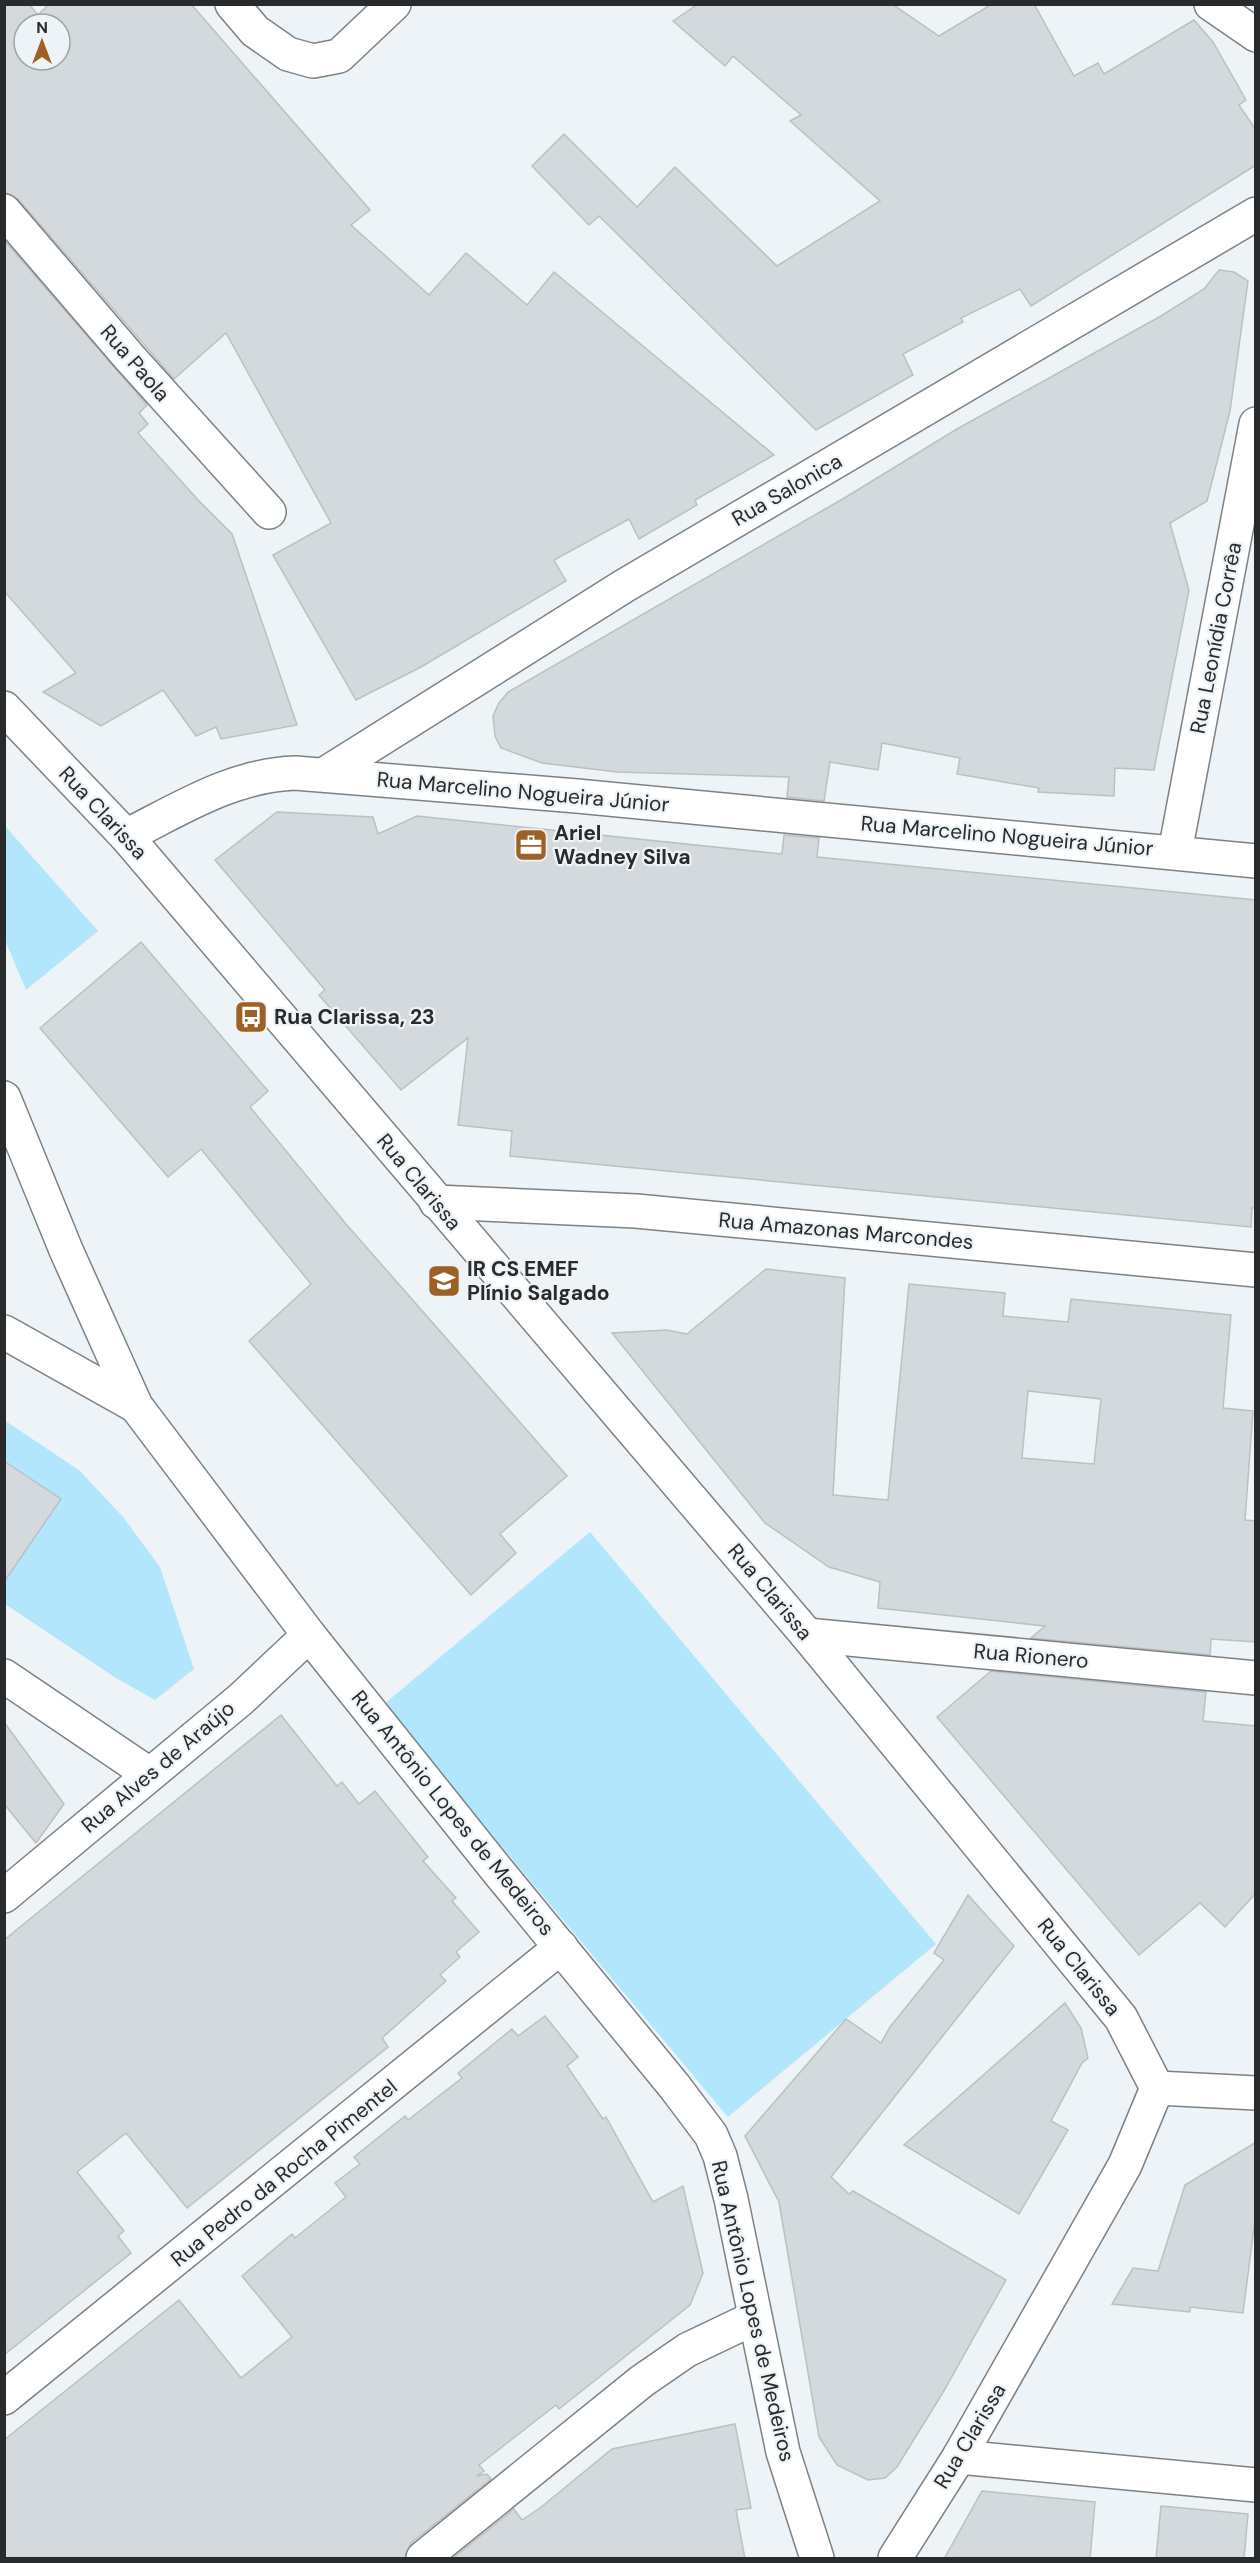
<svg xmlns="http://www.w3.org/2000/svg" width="1260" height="2563" font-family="'DM Sans',sans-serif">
<rect width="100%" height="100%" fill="#edf3f6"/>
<g fill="#b1e6fc">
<polygon points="5,826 98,931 26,990 5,940"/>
<polygon points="4,1420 80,1471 123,1517 160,1567 194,1669 155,1700 116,1678 5,1604"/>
<polygon points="590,1532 936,1944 728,2117 383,1705"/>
</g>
<g fill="#d3d9dc" stroke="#bbc1c3" stroke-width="1.5" fill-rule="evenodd">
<path d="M4,4H29L38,15L49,4H191L370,210L351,225L429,295L466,253L527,305L554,272L774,455L695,500L697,505L639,539L629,519L554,560L566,581L421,667L356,700L273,555L331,523L226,333L174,379L18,199L4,193ZM24,24H60V60H24Z"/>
<polygon points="698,4 892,4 939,36 992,4 1034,4 1074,76 1098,63 1104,74 1194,20 1213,42 1246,100 1239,105 1256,130 1256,165 1031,306 1020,289 961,318 963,322 903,354 913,375 816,430 599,216 589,225 532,166 564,134 637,207 675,167 777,266 880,201 790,121 801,115 733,56 725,66 673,21"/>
<polygon points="4,240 147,405 139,413 148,424 138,433 198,500 232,534 297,725 221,739 216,727 196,736 163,690 101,726 43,692 76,673 4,591"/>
<polygon points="1219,270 1234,272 1248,281 1230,411 1207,501 1170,523 1189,590 1154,770 1115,768 1114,796 1038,792 1039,788 957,774 960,758 882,743 878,770 830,762 824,801 787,797 789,777 617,772 542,763 501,748 495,736 493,716 499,703 508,692 846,497 957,429 1161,316 1204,289"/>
<polygon points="277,812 373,817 378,834 417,816 782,854 784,835 819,838 817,857 1256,900 1256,1208 1252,1208 1251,1227 510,1156 512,1131 458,1125 468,1038 401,1090 319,995 325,990 215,860"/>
<polygon points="141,942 268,1091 250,1107 346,1224 567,1476 500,1534 516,1553 471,1595 249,1341 311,1284 201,1149 168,1177 40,1028"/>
<path d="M766,1269L845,1278L833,1495L888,1500L909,1284L1005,1293L1003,1316L1068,1322L1071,1299L1231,1315L1223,1408L1253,1411L1245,1520L1256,1521V1642L1211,1639L1210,1655L1031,1638L1045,1626L878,1608L880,1582L829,1567L765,1523L612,1333L667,1330L687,1334ZM1028,1391L1101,1399L1094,1464L1022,1458Z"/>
<polygon points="4,1461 61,1499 4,1582"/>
<polygon points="991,1671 1206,1692 1203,1721 1256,1726 1256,1893 1225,1927 1200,1903 1139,1955 937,1717"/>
<polygon points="281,1715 337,1786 342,1782 359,1804 375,1791 428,1857 423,1861 456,1898 452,1901 479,1932 456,1952 460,1957 440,1975 446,1981 382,2038 388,2047 187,2208 126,2133 77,2172 124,2231 118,2236 131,2253 4,2355 4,1940"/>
<polygon points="4,1722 64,1804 36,1843 4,1804"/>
<polygon points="968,1895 1014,1946 831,2177 849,2194 853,2191 1006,2280 942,2394 897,2467 885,2478 868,2480 837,2465 819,2437 779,2202 745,2136 846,2019 881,2043 890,2027 944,1960 934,1953"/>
<polygon points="1065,2003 1081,2028 1088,2058 1082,2063 1051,2121 1068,2130 1019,2214 904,2145"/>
<polygon points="545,2016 578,2057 567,2066 603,2119 606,2117 653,2202 683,2186 703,2273 690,2305 559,2409 556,2405 479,2465 484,2471 477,2476 487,2474 491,2479 411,2543 405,2559 4,2559 4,2440 179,2300 241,2378 292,2337 242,2276 292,2234 295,2238 346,2197 335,2183 360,2164 354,2157 405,2116 408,2120 462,2078 458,2073 512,2029 518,2036"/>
<polygon points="1256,2142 1256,2212 1243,2313 1190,2307 1190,2312 1112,2304 1133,2268 1158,2271 1185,2185"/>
<polygon points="735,2424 751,2508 736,2510 745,2559 452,2559 514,2509 522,2520 540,2508 612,2449"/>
<polygon points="982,2491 1095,2502 1090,2559 944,2559"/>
<polygon points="1161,2506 1248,2514 1244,2559 1156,2559"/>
</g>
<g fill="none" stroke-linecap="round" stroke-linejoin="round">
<defs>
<g id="street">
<polyline points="232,4 255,31 288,54 313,61 339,56 394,4"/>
<polyline points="1211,4 1256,35"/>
<polyline points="4,211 130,358 269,512"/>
<polyline points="4,708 126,836 807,1635 1121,2018 1157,2088 1125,2165 959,2457 895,2558"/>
<polyline points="325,774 624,586 1256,214"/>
<path d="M126,836C180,809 233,775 295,773L577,796L1256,861"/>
<polyline points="1175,852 1256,424"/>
<polyline points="4,1098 66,1250 136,1406 309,1635 497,1870 675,2087 711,2135 720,2156 731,2199 783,2452 817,2558"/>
<polyline points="436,1202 636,1211 1256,1270"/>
<polyline points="4,1332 136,1406"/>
<polyline points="807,1635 1256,1678"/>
<polyline points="4,1676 149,1774"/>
<polyline points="4,1896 241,1699 309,1635"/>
<polyline points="1157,2088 1256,2093"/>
<polyline points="4,2398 561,1947"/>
<polyline points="959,2457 1256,2485"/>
<polyline points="423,2558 642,2381 687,2350 754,2318"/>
</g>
</defs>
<use href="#street" stroke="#7c8284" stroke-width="36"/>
<use href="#street" stroke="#fff" stroke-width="33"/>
</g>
<defs>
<symbol id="office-square" viewBox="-11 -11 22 22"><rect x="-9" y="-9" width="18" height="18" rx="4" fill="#9e6125" stroke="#edf3f6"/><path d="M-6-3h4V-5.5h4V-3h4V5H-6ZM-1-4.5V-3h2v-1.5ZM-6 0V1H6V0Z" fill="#fff"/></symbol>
<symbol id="bus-square" viewBox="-11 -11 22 22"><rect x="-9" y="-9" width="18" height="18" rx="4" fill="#9e6125" stroke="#edf3f6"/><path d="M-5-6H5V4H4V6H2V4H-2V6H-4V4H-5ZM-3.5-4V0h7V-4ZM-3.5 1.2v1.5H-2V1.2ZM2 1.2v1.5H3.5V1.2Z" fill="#fff"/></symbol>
<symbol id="school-square" viewBox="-11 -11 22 22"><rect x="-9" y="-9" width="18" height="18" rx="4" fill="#9e6125" stroke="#edf3f6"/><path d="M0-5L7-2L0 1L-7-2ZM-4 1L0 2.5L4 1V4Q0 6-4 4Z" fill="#fff"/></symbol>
</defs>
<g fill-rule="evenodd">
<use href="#office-square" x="512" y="826" width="38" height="38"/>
<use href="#bus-square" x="232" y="998" width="38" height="38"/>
<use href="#school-square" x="425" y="1262" width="38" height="38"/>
</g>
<g text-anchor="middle" stroke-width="4.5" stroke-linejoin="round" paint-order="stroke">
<g font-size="21" fill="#282a2b" stroke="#edf3f6">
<text transform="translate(135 363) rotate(49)" y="7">Rua Paola</text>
<text transform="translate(787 490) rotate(-30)" y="7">Rua Salonica</text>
<text transform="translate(1216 638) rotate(-79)" y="7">Rua Leonídia Corrêa</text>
<text transform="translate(523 792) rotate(5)" y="7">Rua Marcelino Nogueira Júnior</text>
<text transform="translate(103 813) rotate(47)" y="7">Rua Clarissa</text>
<text transform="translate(1007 836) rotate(5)" y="7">Rua Marcelino Nogueira Júnior</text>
<text transform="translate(419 1182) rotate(50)" y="7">Rua Clarissa</text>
<text transform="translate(846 1231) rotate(5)" y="7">Rua Amazonas Marcondes</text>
<text transform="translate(770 1592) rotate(50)" y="7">Rua Clarissa</text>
<text transform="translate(1031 1656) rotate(5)" y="7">Rua Rionero</text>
<text transform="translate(158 1767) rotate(-40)" y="7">Rua Alves de Araújo</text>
<text transform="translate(453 1813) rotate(51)" y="7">Rua Antônio Lopes de Medeiros</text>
<text transform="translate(1079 1967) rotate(51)" y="7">Rua Clarissa</text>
<text transform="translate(284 2173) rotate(-39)" y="7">Rua Pedro da Rocha Pimentel</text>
<text transform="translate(753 2311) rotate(77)" y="7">Rua Antônio Lopes de Medeiros</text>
<text transform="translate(970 2436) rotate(-59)" y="7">Rua Clarissa</text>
</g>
<g font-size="21" font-weight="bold" fill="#282a2b" stroke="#edf3f6" text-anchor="start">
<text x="554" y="840">Ariel<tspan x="554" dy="24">Wadney Silva</tspan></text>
<text x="274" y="1024">Rua Clarissa, 23</text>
<text x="467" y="1276">IR CS EMEF<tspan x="467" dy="24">Plínio Salgado</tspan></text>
</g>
</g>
<rect width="1260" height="2563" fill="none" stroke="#282a2b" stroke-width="12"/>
<g transform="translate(42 42)"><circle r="28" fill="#edf3f6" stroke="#9ea3a5" stroke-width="1.5"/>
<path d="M0-4.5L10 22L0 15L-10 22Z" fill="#9e6125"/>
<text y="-9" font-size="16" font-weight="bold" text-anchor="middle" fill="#282a2b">N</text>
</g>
</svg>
